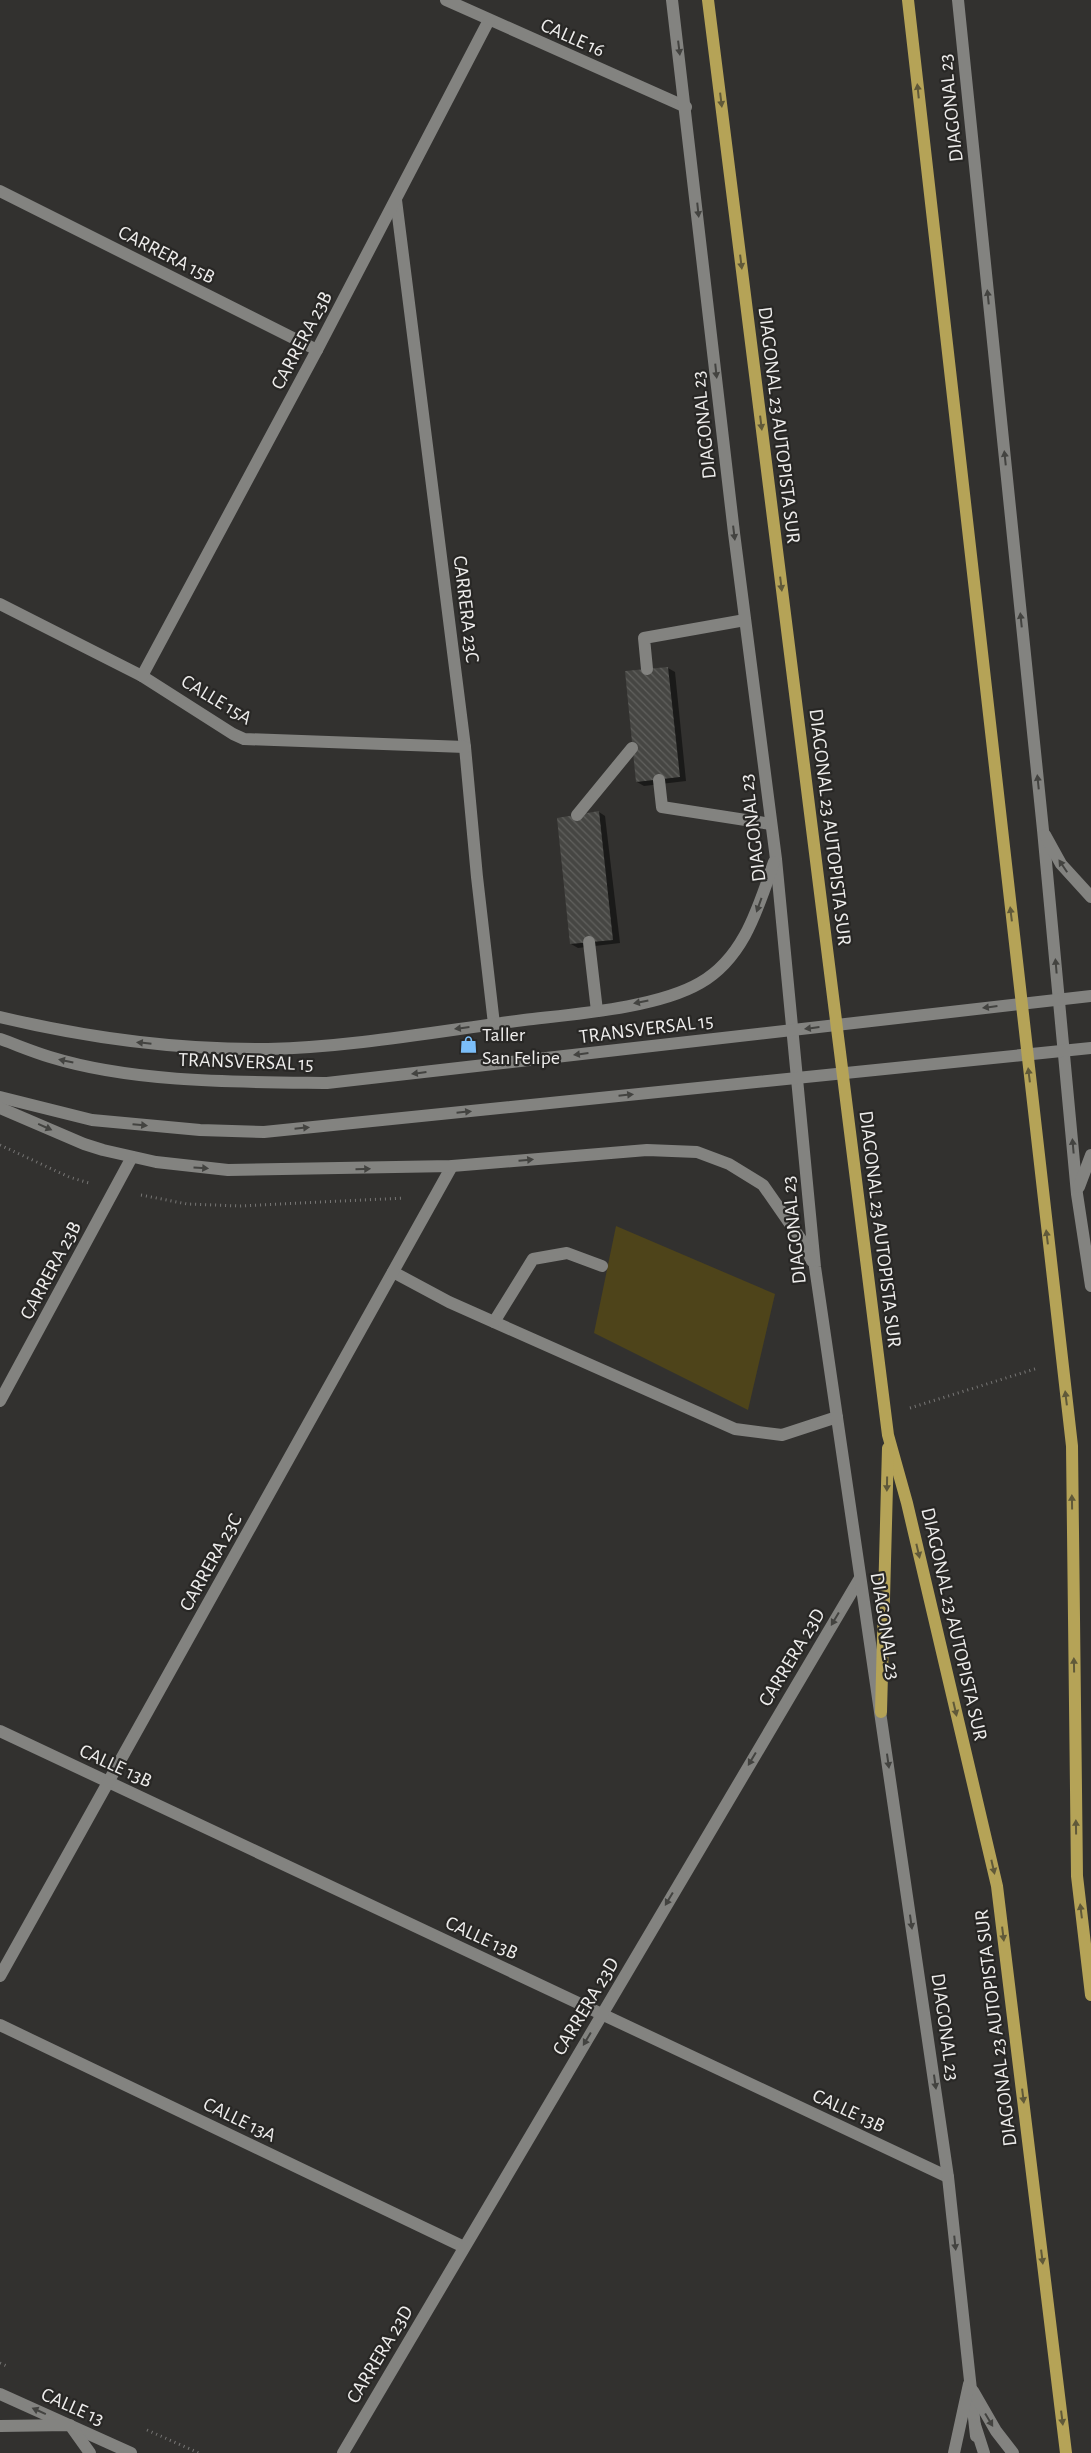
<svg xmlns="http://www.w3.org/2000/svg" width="1091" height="2453" font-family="'Alegreya Sans',sans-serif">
<defs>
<pattern id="building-back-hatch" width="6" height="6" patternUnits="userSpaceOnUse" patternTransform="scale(1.25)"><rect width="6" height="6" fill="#464643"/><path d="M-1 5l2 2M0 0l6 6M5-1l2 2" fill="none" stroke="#61615e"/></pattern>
</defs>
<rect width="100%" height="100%" fill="#32312f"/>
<polygon fill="#4e441a" points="616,1226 775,1294 748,1410 594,1333"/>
<g fill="#0007">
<polygon points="668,668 675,672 686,781 644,786 637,782"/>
<polygon points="599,812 605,816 620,943 578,948 571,944"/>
</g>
<g fill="url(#building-back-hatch)">
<polygon points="668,667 680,777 636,782 625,671"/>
<polygon points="599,811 613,940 570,944 557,818"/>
</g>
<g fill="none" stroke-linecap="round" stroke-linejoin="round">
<g stroke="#787776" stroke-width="3" stroke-dasharray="1 4" stroke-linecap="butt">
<polyline points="0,1145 69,1177 89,1183"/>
<polyline points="141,1195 187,1204 240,1206 404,1198"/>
<polyline points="910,1408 1038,1368"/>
<polyline points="0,2363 9,2367"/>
<polyline points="147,2430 199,2453"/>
</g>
<g stroke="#838380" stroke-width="12">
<polyline points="647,669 644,638 745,620"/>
<polyline points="659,780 662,807 771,824"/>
<polyline points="577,815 632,748"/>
<polyline points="589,942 597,1011"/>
<polyline points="393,1272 449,1302 735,1429 782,1435 837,1417"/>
<polyline points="494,1322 533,1259 567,1253 602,1266"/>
</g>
<g stroke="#838380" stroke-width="12">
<polyline points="446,0 686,107"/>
<polyline points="0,191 317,350"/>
<polyline points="396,200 465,747 477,877 494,1024"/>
<polyline points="0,604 142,676 233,734 244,739 465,747"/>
<polyline points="142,676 317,350 489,20"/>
<polyline points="0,1401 132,1157"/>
<polyline points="0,1731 948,2177"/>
<polyline points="0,1976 452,1166"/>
<polyline points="0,2025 464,2247"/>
<polyline points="343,2453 860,1578"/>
</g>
<g stroke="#838380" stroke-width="12">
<polyline points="672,0 734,533 776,859 815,1267 948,2177 976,2436"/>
<polyline points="958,0 1043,830 1077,1194 1091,1286"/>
<polyline points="1045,835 1061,864 1091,897"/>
<path d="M0,1017C88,1038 177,1050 268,1049C353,1047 439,1031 524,1020C574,1014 657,1008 700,983C744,958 758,908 774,862"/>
<path d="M0,1039C17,1045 33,1052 50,1057C134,1083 239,1082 327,1083L1091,996"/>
<polyline points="0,1097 92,1120 200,1130 264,1132 1091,1048"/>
<polyline points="0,1108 84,1144 103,1150 156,1162 228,1170 452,1166 647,1150 697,1152 729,1164 763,1185 802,1241 812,1261"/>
<polyline points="1079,1187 1091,1155"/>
<polyline points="973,2391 996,2431 1013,2453"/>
<polyline points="0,2394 131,2453"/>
</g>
<g stroke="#838380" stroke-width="12">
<polyline points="975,2425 984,2453"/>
<polyline points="0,2426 70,2425 90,2453"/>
<polyline points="954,2453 969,2384"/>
</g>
<g stroke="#b5a357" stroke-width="12">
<polyline points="708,0 888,1435 907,1503 997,1886 1066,2453"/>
<polyline points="908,0 1072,1446 1077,1876 1091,1995"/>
<polyline points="881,1712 888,1448"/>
</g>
</g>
<defs><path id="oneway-solid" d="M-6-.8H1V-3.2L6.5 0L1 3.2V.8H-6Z" transform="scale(1.25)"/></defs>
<g fill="#434340">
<use href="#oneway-solid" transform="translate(679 48) rotate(83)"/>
<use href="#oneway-solid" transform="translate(698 210) rotate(84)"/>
<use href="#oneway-solid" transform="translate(988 297) rotate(-96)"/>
<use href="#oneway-solid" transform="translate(716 371) rotate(84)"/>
<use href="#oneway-solid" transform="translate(1005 458) rotate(-96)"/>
<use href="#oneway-solid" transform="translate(734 533) rotate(83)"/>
<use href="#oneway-solid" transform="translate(1021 620) rotate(-96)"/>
<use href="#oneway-solid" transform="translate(1038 782) rotate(-96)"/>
<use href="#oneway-solid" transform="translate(1063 866) rotate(-124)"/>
<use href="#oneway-solid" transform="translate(759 905) rotate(110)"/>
<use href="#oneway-solid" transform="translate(1056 966) rotate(-95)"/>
<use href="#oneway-solid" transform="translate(641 1002) rotate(169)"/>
<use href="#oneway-solid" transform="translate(990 1007) rotate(173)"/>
<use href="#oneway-solid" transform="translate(462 1028) rotate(173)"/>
<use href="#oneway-solid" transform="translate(812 1028) rotate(173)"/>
<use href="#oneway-solid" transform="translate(144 1043) rotate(-174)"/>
<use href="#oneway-solid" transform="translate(581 1054) rotate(173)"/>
<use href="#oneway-solid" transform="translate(66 1061) rotate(-168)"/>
<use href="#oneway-solid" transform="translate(419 1073) rotate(173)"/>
<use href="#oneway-solid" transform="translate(626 1095) rotate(-6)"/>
<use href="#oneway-solid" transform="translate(464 1112) rotate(-6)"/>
<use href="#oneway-solid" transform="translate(140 1125) rotate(5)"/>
<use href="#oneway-solid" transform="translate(45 1127) rotate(24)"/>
<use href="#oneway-solid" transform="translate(302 1128) rotate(-6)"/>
<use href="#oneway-solid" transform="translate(1073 1146) rotate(-95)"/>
<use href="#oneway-solid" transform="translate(526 1160) rotate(-5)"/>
<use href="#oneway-solid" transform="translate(201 1168) rotate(4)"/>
<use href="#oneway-solid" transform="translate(363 1169) rotate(-2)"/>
<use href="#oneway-solid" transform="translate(835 1619) rotate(121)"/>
<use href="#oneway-solid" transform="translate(752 1759) rotate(121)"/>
<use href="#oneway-solid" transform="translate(888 1761) rotate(82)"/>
<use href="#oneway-solid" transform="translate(669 1899) rotate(121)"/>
<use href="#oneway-solid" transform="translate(911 1922) rotate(82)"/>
<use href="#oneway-solid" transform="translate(587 2039) rotate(121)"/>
<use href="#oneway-solid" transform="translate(935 2082) rotate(82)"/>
<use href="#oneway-solid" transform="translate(955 2243) rotate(84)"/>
<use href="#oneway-solid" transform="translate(39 2411) rotate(-156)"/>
<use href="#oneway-solid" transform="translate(989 2420) rotate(59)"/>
</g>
<g fill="#605939">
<use href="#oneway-solid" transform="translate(918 91) rotate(-96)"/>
<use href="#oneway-solid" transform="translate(721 100) rotate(83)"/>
<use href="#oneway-solid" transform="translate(741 262) rotate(83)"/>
<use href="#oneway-solid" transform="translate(761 423) rotate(83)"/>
<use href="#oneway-solid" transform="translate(781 584) rotate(83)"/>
<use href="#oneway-solid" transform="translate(1011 914) rotate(-97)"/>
<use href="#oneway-solid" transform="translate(1029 1075) rotate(-97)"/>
<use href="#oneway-solid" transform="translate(1047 1237) rotate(-97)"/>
<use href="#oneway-solid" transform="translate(1066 1398) rotate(-97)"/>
<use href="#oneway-solid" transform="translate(887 1484) rotate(91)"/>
<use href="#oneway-solid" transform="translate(1072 1502) rotate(-91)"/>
<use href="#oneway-solid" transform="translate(918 1551) rotate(77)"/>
<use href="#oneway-solid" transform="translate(1074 1665) rotate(-91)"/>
<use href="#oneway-solid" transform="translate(955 1709) rotate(77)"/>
<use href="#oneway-solid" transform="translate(1076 1827) rotate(-91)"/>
<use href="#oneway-solid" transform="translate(993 1867) rotate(77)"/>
<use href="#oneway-solid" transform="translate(1081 1911) rotate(-97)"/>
<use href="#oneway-solid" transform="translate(1003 1934) rotate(83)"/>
<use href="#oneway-solid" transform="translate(1023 2096) rotate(83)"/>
<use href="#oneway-solid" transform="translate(1042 2257) rotate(83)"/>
<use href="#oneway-solid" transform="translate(1062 2418) rotate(83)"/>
</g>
<defs>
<symbol id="shop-bare" viewBox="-9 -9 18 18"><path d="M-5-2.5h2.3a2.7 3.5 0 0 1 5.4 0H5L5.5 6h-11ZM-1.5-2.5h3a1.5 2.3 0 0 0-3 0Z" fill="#7bbef8" stroke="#282725" stroke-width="2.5" paint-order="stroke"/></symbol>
</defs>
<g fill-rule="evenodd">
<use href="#shop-bare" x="456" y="1032" width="25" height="25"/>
</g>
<g text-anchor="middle" stroke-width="4.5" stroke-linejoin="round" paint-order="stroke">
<g font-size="20" fill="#eeedec" stroke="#282725">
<text transform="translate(573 37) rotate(24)" y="7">CALLE 16</text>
<text transform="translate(950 108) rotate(-96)" y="7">DIAGONAL 23</text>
<text transform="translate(167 254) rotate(27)" y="7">CARRERA 15B</text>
<text transform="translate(301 340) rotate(-62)" y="7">CARRERA 23B</text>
<text transform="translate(703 425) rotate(-96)" y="7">DIAGONAL 23</text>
<text transform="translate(780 425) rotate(83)" y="7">DIAGONAL 23 AUTOPISTA SUR</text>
<text transform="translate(467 609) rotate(83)" y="7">CARRERA 23C</text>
<text transform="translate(217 699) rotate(31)" y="7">CALLE 15A</text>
<text transform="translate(831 827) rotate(83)" y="7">DIAGONAL 23 AUTOPISTA SUR</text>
<text transform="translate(752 828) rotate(-97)" y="7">DIAGONAL 23</text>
<text transform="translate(646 1028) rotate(-7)" y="7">TRANSVERSAL 15</text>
<text transform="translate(246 1061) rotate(2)" y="7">TRANSVERSAL 15</text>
<text transform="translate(881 1229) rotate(83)" y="7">DIAGONAL 23 AUTOPISTA SUR</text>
<text transform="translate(793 1230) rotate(-96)" y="7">DIAGONAL 23</text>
<text transform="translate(50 1270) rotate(-62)" y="7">CARRERA 23B</text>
<text transform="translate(210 1562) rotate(-61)" y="7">CARRERA 23C</text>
<text transform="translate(955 1624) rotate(77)" y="7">DIAGONAL 23 AUTOPISTA SUR</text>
<text transform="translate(886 1626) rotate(81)" y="7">DIAGONAL 23</text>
<text transform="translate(791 1657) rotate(-59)" y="7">CARRERA 23D</text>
<text transform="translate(116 1765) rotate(25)" y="7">CALLE 13B</text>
<text transform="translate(482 1937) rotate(25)" y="7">CALLE 13B</text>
<text transform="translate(585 2006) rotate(-59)" y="7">CARRERA 23D</text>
<text transform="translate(946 2027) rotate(82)" y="7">DIAGONAL 23</text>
<text transform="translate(995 2028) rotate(-97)" y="7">DIAGONAL 23 AUTOPISTA SUR</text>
<text transform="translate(849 2110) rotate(25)" y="7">CALLE 13B</text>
<text transform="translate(240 2119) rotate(26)" y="7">CALLE 13A</text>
<text transform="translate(379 2354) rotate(-59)" y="7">CARRERA 23D</text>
<text transform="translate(73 2406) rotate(24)" y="7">CALLE 13</text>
</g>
<g font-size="20" fill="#eeedec" stroke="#282725" text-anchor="start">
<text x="482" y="1041">Taller<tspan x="482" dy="23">San Felipe</tspan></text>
</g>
</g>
</svg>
